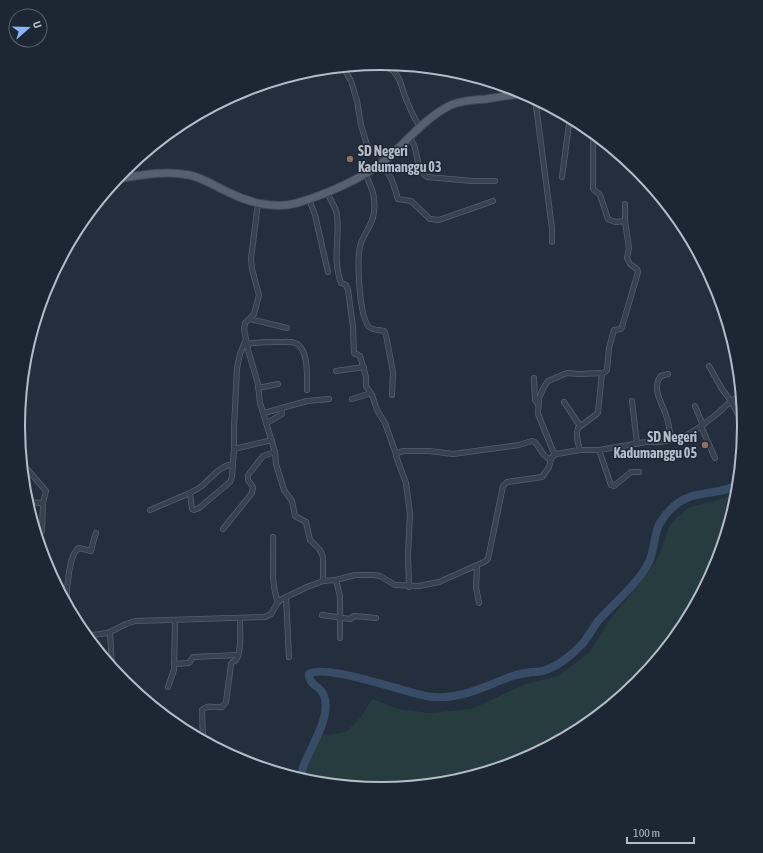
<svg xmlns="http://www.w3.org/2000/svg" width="763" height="853" font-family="'Asap Condensed',sans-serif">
<rect width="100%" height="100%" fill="#242f3e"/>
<polygon fill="#263c3f" points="738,494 717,566 684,629 638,684 583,729 520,762 452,783 381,790 310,783 304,781 302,772 303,767 316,737 346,732 361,717 372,699 398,709 429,713 472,709 525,684 558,676 590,652 608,622 644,578 659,556 670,524 688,508"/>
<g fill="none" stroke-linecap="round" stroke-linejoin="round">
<path stroke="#394c67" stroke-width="8" d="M304,781L302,772L303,767C310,748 332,716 324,696C321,686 309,686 309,674C324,663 404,692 426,696C458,702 484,686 513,676C519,674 525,673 531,672C535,672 539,672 543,671C559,666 573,654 584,642C589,635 593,628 598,621C614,603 638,584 649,562C654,551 654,538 658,527C661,521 666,514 670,510C691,487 715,498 739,484"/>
<defs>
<g id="street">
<path d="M369,64C377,65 387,65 393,71C401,77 402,90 406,99C410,109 414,118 420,127"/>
<polyline points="343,67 351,81 357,101 361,125 367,145 386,160"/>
<polyline points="503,85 505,96"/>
<polyline points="535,98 552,228 552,242"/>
<polyline points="593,132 593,189 600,195 608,219 615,222 625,221"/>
<path d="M410,137C411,140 413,143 414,145C418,156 417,171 427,177L472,181H495"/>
<polyline points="382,163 392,180 398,199 411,201 430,219 439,220 493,201"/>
<path d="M365,174C372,187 376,198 374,212C373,224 365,232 361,243C356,257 359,316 369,327C372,330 379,330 384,331L386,335L393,372L392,395"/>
<polyline points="562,177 570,117"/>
<path d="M327,192C330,200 336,207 337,215C340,238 332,259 341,283L346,285L348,290L353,327L354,353L360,356L361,359L366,377V386L372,395L377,410L385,423L396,454"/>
<polyline points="309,199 315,215 328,272"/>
<polyline points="258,203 251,259 252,269 259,295 254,314 245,323 244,329 248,350 258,384 260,403 275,452 276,464 284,490 292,501 295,516 306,522 310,540 320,550 323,557 323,581"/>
<polyline points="250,319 287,328"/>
<path d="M247,344C257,342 268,342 279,342C284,342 290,341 295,343C309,348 307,377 307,390"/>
<polyline points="709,366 722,389 731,401 745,427"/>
<polyline points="336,371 364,367"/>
<polyline points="602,373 605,372 607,370 609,348 614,330 621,329 622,327 638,272 637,269 630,264 627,258 629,248 625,221 625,204"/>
<path d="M668,374L661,376C651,388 662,403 666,415C669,423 670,432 671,440"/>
<polyline points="534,378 535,400 538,404"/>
<polyline points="258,388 278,384"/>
<polyline points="352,399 371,393"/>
<polyline points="632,401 637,444"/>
<polyline points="564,402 580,426"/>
<polyline points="695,406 703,425"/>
<polyline points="264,413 307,401 329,399"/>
<polyline points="267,423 282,414 281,408"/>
<polyline points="701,426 715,458"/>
<polyline points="740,444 744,442"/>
<polyline points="234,449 272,440"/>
<polyline points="599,450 611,485 614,486 631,472 639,472"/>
<path d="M556,454L553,451L538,414L539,398L544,387L548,381L567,373L579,374L602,373L598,413L578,428C575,435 578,443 580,450"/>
<polyline points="22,463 46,491 43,503 42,531"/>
<path d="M190,493C195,490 200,488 204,484C213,476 220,466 233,464"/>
<polyline points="26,502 43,503"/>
<polyline points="150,510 190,493 192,509 194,510 199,508 230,482 232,477 234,449 234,428 237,368 240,354 246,339"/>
<polyline points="223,529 252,493 253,487 248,480 248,475 263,456 275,452"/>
<path d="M273,537C274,558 270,582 278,602"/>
<polyline points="477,566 476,587 479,603"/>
<polyline points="336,580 340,597 340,638"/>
<polyline points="409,587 408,555 410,514 406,483 396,456 397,453 404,451 429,451 453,454 519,445 532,441 535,442 544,455 550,460"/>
<polyline points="286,597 289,657"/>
<path d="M66,604C67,592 68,554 79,548L91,551L94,539L96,533"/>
<polyline points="322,615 350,619 354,616 376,618"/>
<polyline points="110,632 112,668"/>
<polyline points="85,636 108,633 126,624 135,621 265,617 271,614 278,602 282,599 307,587 323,581 336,580 355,575 373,575 380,576 395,585 419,586 439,582 484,562 488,559 503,486 507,482 542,477 549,467 552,457 556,454 580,450 599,450 646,442 660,442 684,437 703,425 718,413 731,401 742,395"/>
<polyline points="174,664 189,663 193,657 238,655"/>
<polyline points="125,684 129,684"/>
<polyline points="168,687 174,670 175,620"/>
<path d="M203,741L202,710C207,704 215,708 222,707L226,702L231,664C232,662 234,661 236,660C242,653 240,627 240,618"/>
</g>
<path id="primary" d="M117,179C140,175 165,170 189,175C204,178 216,187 230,193C250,203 275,209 297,203C324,195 362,179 384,161C406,143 424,118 451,105C462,100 475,100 486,99C499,97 512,95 525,93"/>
</defs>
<use href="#street" stroke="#565f6c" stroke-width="6"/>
<use href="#primary" stroke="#414a57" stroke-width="9"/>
<use href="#street" stroke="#38414e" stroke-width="4.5"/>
<use href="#primary" stroke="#56606e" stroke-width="7"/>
</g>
<g fill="#8d6e63" stroke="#1d2633" stroke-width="1.5">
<circle cx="350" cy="159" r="4"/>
<circle cx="705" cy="445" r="4"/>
</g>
<g text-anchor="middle" stroke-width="3" stroke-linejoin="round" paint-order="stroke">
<g font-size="14" font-weight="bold" fill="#b4bcc9" stroke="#1d2633" text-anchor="start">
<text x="358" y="156">SD Negeri<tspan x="358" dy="16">Kadumanggu 03</tspan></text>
<text x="697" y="442" text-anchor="end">SD Negeri<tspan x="697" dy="16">Kadumanggu 05</tspan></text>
</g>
</g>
<path d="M0 0H763V853H0ZM25 426a356 356 0 1 1 712 0a356 356 0 1 1-712 0Z" fill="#1d2633" fill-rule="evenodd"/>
<path fill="none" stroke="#b4bcc9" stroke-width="2" d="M25 426a356 356 0 1 1 712 0a356 356 0 1 1-712 0Z"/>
<g transform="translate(28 28) rotate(70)"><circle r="19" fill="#1d2633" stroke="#59626f"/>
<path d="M0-3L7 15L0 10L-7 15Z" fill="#8ab4f8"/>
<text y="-6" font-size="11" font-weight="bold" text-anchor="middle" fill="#b4bcc9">U</text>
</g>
<path d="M627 837v6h67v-6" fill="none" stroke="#b4bcc9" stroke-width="2"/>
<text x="633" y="837" font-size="12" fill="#b4bcc9" stroke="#1d2633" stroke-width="3" paint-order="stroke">100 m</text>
</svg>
